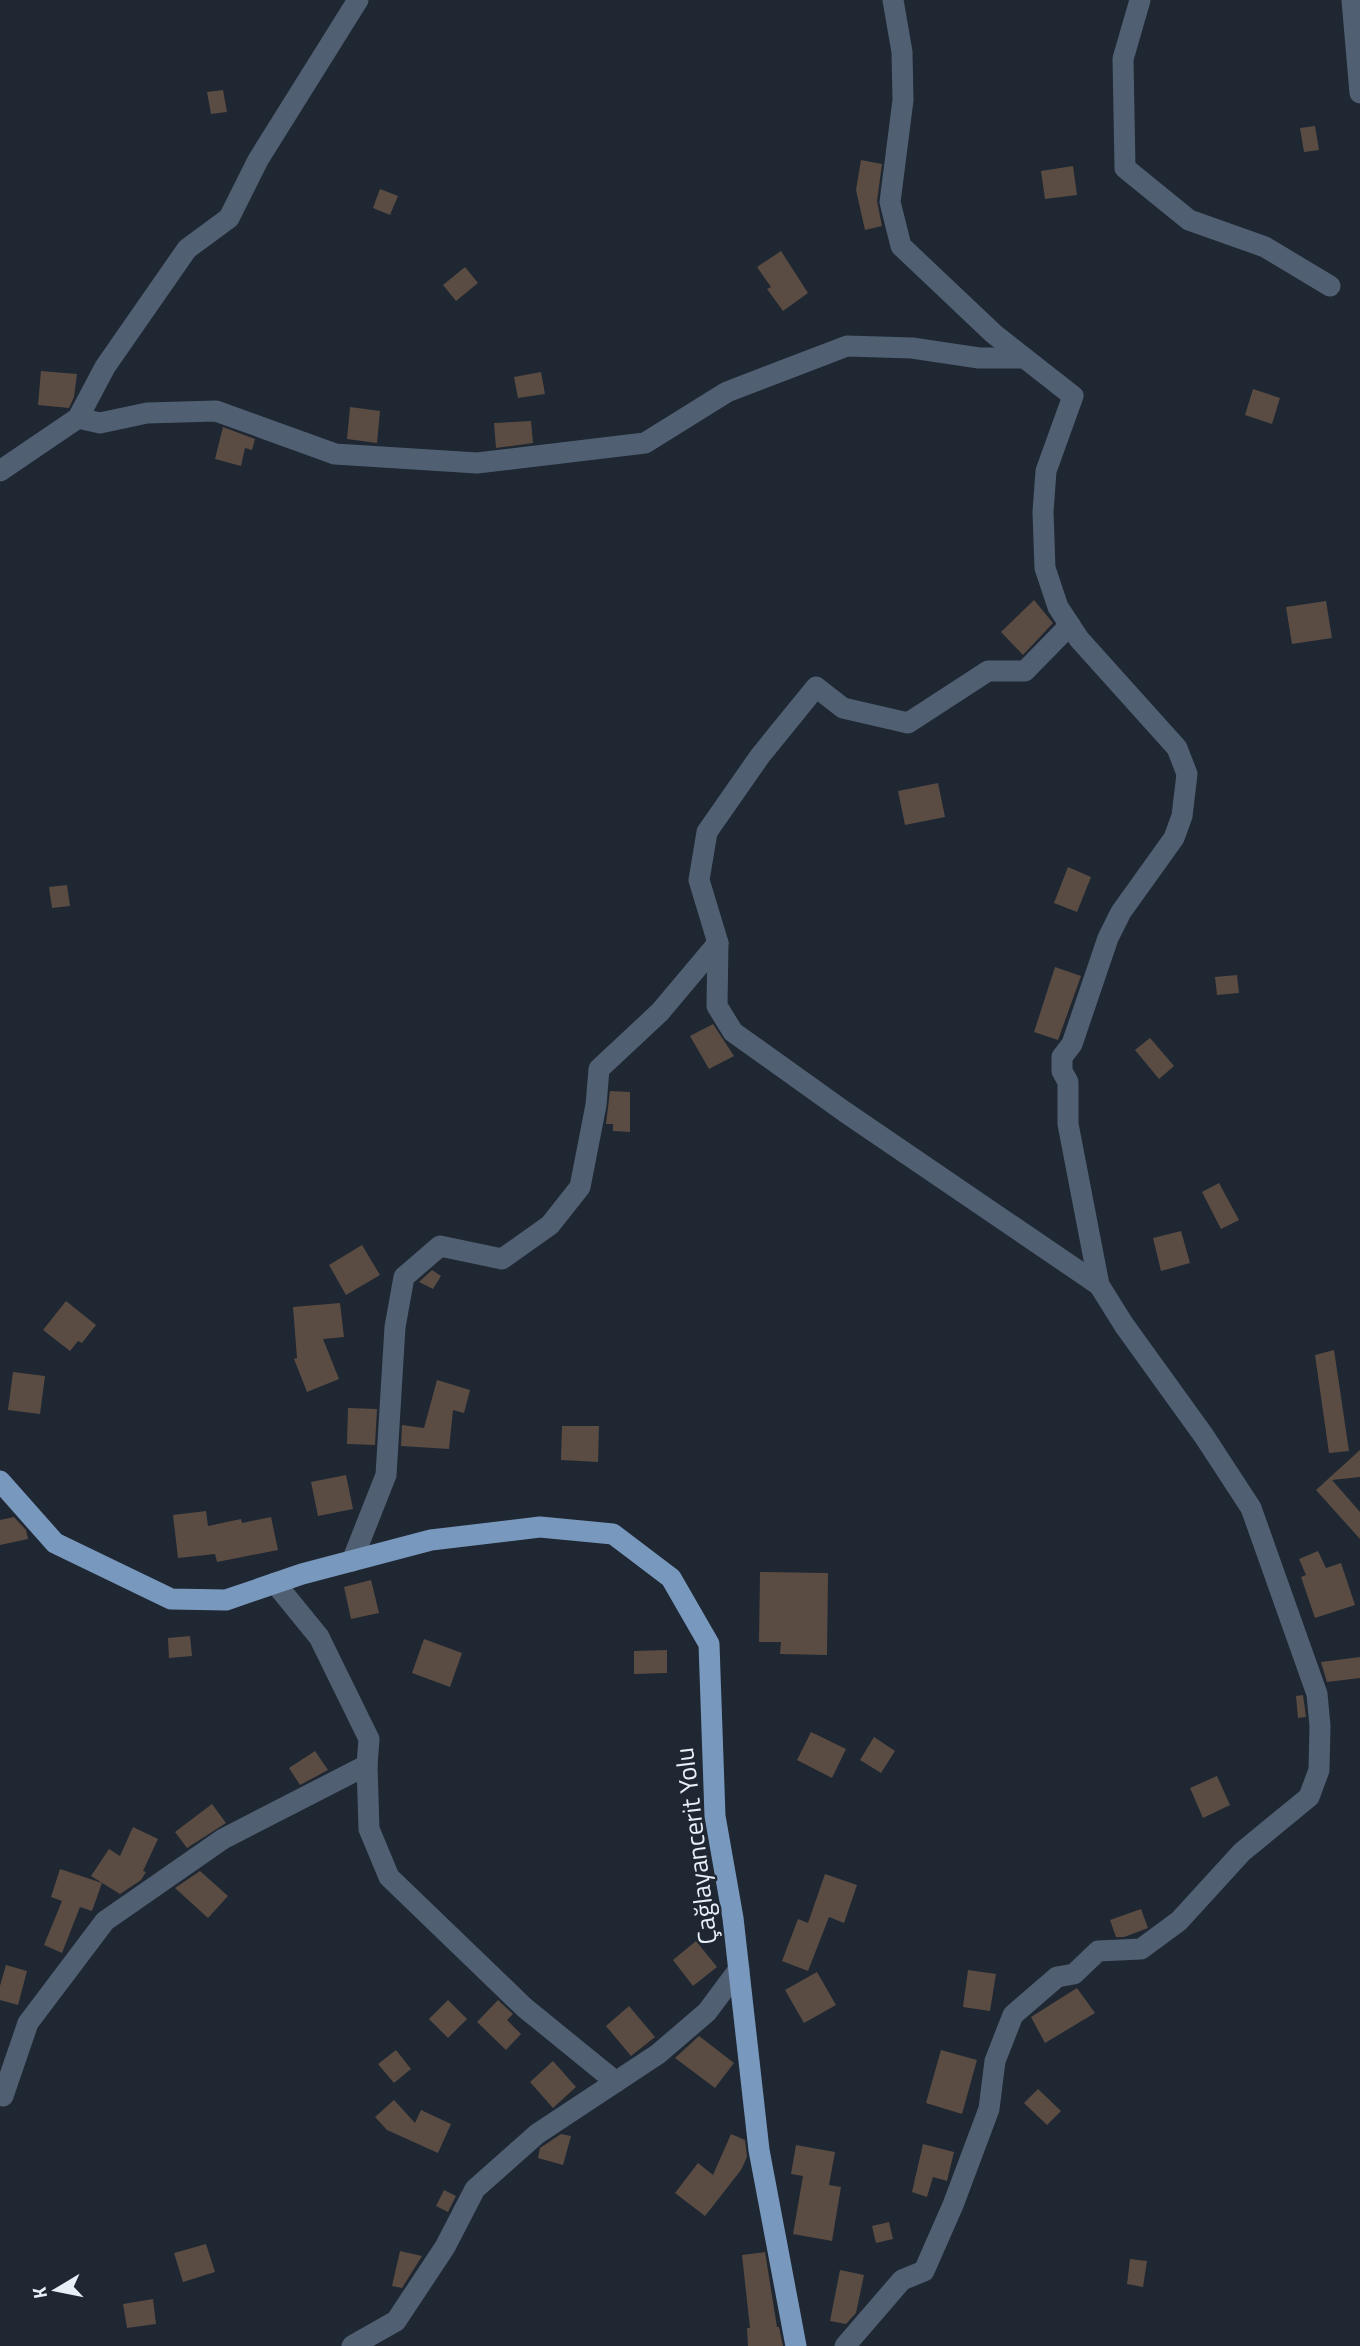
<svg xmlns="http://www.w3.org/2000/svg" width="1360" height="2346" font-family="'Titillium Web',sans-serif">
<rect width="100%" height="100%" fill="#1e2732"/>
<g fill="#5a4c43">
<polygon points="223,90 227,112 211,114 207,92"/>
<polygon points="1315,126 1319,150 1304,152 1300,128"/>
<polygon points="861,160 882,164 877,201 882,226 865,230 856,190"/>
<polygon points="1073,166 1077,195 1045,199 1041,171"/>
<polygon points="380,189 398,196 390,215 373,208"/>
<polygon points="781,251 808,293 783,311 767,289 771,287 757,267"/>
<polygon points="465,267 478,283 456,301 443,285"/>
<polygon points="41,371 77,374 74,397 69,408 38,405"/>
<polygon points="541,372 545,394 518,398 514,377"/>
<polygon points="1253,389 1280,398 1272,424 1245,415"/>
<polygon points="350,407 380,411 377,443 347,439"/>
<polygon points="531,421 533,443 496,448 494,423"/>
<polygon points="223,427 255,439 252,450 245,448 241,466 215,459"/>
<polygon points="1034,600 1053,623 1023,655 1001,632"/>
<polygon points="1326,601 1332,638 1292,644 1286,607"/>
<polygon points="938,783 945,817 905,825 898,791"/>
<polygon points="1068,867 1091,877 1077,912 1054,903"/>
<polygon points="67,885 70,906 52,908 49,887"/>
<polygon points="1055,967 1081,976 1058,1040 1034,1032"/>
<polygon points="1237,975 1239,993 1217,995 1215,977"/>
<polygon points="713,1024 734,1056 709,1069 690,1036"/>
<polygon points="1150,1038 1174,1066 1159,1079 1135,1050"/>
<polygon points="610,1091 630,1092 630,1132 613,1131 613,1124 606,1124"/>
<polygon points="1219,1183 1239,1220 1221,1229 1202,1192"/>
<polygon points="1181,1231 1190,1263 1161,1271 1153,1238"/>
<polygon points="362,1245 380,1275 346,1295 329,1265"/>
<polygon points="432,1270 441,1276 433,1289 419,1282"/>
<polygon points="66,1301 96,1325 82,1343 78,1341 70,1351 43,1330"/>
<polygon points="340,1303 344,1337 323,1339 339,1379 307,1392 294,1359 297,1358 293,1307"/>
<polygon points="1334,1350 1349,1451 1329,1453 1315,1355"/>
<polygon points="13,1372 45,1376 40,1414 8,1410"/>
<polygon points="437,1380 470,1390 464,1413 453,1410 449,1449 401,1446 402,1425 424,1428"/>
<polygon points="348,1408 377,1409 375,1445 347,1444"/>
<polygon points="562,1426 599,1426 598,1462 561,1460"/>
<polygon points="1360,1450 1360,1477 1332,1480 1360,1512 1360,1539 1316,1490"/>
<polygon points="346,1475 353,1509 318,1516 311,1482"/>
<polygon points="206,1511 208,1526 241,1519 242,1523 271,1517 278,1550 217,1562 215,1554 178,1558 173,1515"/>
<polygon points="14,1517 26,1530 28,1539 0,1545 0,1520"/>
<polygon points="1318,1551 1326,1568 1341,1563 1355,1605 1315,1618 1301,1577 1306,1575 1299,1559"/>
<polygon points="760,1572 828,1573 827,1655 780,1654 781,1642 759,1642"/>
<polygon points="371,1580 379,1613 351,1619 344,1587"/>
<polygon points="190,1636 192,1656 169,1658 168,1638"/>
<polygon points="424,1639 462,1653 450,1687 412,1673"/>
<polygon points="667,1650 667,1673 634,1674 634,1651"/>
<polygon points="1360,1657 1360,1678 1327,1682 1321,1662"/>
<polygon points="1303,1695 1306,1717 1298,1718 1296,1696"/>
<polygon points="811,1732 846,1749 832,1778 797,1760"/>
<polygon points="874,1737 895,1751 881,1773 860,1760"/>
<polygon points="315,1751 328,1770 300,1785 289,1768"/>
<polygon points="1217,1776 1230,1805 1203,1818 1190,1788"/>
<polygon points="212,1804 226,1823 187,1848 175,1832"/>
<polygon points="133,1827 158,1839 143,1871 146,1872 141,1880 120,1894 91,1876 109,1849 120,1856"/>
<polygon points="60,1869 102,1883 92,1911 80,1907 62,1953 44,1945 62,1901 51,1897"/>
<polygon points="200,1871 228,1896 208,1918 175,1888"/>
<polygon points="825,1874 857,1885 844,1923 829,1917 808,1971 782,1961 798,1919 808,1923"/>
<polygon points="1141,1909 1148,1928 1124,1937 1116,1937 1110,1920"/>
<polygon points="696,1941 717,1967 693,1986 673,1960"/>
<polygon points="6,1965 27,1971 18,2005 0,2000 0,1986"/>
<polygon points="968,1970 996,1974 990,2011 963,2007"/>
<polygon points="817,1972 836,2005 804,2023 785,1990"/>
<polygon points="1077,1988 1095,2013 1045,2043 1031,2017"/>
<polygon points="448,2000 467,2019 448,2038 429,2019"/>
<polygon points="498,2000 513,2014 507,2020 521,2034 506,2050 477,2022"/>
<polygon points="629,2006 655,2037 631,2056 606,2026"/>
<polygon points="699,2036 734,2063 715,2088 675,2058"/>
<polygon points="396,2050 411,2069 394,2083 378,2064"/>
<polygon points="941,2050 977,2060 962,2114 926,2103"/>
<polygon points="553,2061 576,2087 553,2108 530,2082"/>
<polygon points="1038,2089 1061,2111 1047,2125 1024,2103"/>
<polygon points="394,2100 415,2123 421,2110 451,2124 438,2153 387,2130 375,2117"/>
<polygon points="561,2134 571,2136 563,2165 538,2158 540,2148"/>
<polygon points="731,2134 745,2140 747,2157 741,2170 705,2216 675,2193 698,2163 713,2175"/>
<polygon points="923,2144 954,2152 947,2181 933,2177 927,2197 912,2192"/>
<polygon points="796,2145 835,2152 829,2185 841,2187 832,2241 793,2234 803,2176 791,2174"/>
<polygon points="444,2190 456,2196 448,2212 436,2206"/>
<polygon points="889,2222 893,2239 876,2243 872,2226"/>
<polygon points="206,2244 215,2272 183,2282 174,2253"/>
<polygon points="400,2251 422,2256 402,2288 392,2286"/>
<polygon points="765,2252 777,2327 779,2327 783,2346 748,2346 747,2328 750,2328 742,2255"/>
<polygon points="1130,2259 1147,2261 1143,2287 1127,2284"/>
<polygon points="840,2270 864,2275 856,2313 846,2324 830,2321"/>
<polygon points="153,2299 156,2324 127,2328 123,2304"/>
</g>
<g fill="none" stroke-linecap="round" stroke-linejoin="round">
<g stroke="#505f72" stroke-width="21">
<polyline points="1140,0 1123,59 1125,168 1189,220 1265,247 1330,286"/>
<polyline points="1352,0 1360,93"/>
<polyline points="78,418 100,423 147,413 216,411 335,454 477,463 645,443 727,392 847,346 912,348 979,358 1024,358"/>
<polyline points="0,471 78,418 105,367 187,249 229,218 258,160 358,0"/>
<polyline points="1070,625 1025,671 988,671 908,723 843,708 816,687 760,756 707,832 699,880 718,943 717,1006 733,1032 845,1112 1099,1285"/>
<polyline points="352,1561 386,1475 395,1327 404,1277 440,1246 502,1259 550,1225 580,1187 596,1105 599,1069 660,1012 718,943"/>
<polyline points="275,1583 319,1637 369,1739 367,1765 369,1829 389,1877 525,2008 616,2082"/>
<polyline points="3,2096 28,2023 105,1921 223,1839 367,1765"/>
<polyline points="352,2346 396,2321 445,2247 475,2189 537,2134 658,2054 707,2012 739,1969"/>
<polyline points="845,2346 902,2280 924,2271 953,2205 989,2109 995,2061 1013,2015 1057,1977 1074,1974 1098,1951 1141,1949 1179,1921 1242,1852 1309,1797 1319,1770 1320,1726 1317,1694 1251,1508 1204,1436 1124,1325 1099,1285 1068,1124 1068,1082 1062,1071 1062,1057 1072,1044 1108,938 1121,912 1174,838 1182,816 1187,774 1177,748 1079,639 1058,607 1045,568 1043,512 1046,471 1073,396 994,334 901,246 890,202 903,100 902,52 893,0"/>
</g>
<polyline stroke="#7998be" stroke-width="21" points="0,1481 55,1543 171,1599 226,1600 302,1574 431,1540 540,1527 613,1534 671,1578 709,1644 715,1816 733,1918 759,2150 796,2346"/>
</g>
<g text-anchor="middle" stroke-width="5" stroke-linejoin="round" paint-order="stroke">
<g font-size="26" fill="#e9eff7" stroke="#1e2732">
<text transform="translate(696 1846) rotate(-97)" y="9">Çağlayancerit Yolu</text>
</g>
</g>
<g transform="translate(56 2290) rotate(260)" stroke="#1e2732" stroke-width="5" paint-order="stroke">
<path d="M0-5L12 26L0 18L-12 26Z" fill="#e9eff7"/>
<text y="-10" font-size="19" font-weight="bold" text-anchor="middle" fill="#e9eff7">K</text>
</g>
</svg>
